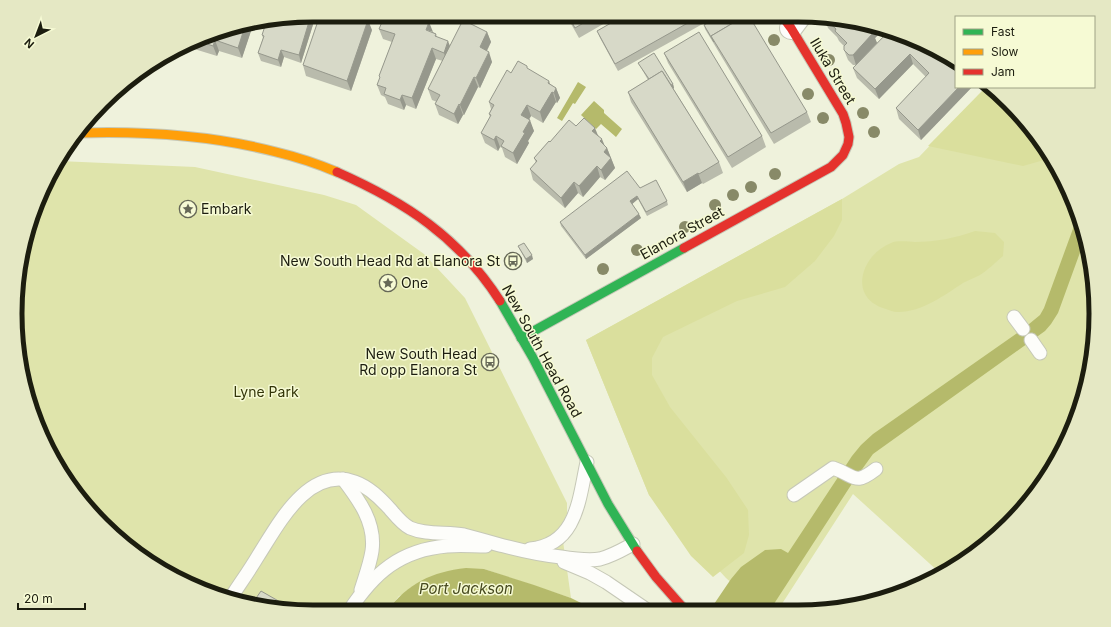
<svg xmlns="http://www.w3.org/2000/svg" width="1111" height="627" font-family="Inter,sans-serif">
<rect width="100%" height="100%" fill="#eff2dc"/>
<polygon fill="#edf1ce" points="495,15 535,15 519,24"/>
<g fill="#dfe4ab">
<polygon points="986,87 991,87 994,89 1034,132 1065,182 1086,236 1095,294 1093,353 1080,410 1056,463 1009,524 963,562 940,573 853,494 778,610 762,610 726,578 649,495 586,340 842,199 899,164 919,157"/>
<polygon points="59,161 195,167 324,195 356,205 424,254 465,298 567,503 567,514 561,527 571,598 484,569 399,596 387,611 294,611 236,602 164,572 89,510 38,428 16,333 25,236"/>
</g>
<g fill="#dadf9d">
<polygon points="986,87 991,87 994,89 1034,132 1051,158 1023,166 928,146"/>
<polygon points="842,199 842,220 834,236 815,261 785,287 737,301 663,337 652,358 652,375 670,407 726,477 748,510 749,535 744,553 713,577 691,556 649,495 586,340"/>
<path d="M975,231L995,233L1004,242L1003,256C996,262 988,270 980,275C975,278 968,280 963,283C945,295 920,313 897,312C894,312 889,310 886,309C847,298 861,255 891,243C898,240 908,242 915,242C936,242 955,238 975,231Z"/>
</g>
<g fill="#b5ba6b">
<polygon points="578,82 586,87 575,104 573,103 562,121 557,118"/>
<polygon points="594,101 604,110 604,113 622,129 616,137 601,124 596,129 581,115"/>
<polygon points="1078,215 1086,236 1058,313 1051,324 1045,331 873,454 855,479 770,610 710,610 731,579 741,567 765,550 781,549 788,553 852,456 861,445 873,434 1023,329 1040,315 1044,308"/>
<path d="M466,568L484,569L534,585L571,598L595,610L387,611C408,583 432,572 466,568Z"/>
</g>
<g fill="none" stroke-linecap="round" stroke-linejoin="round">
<defs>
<g id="lane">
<polyline points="1014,317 1023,329"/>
<polyline points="1031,340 1040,353"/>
<path d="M343,479C359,500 376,523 372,551C370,564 365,577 361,590"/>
<path d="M794,495L833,468C856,476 854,486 876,469"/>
<path d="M530,549C577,545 579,499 587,462"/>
<polyline points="564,562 590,573 606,582 647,610"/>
<path d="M230,599C239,585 249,571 258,556C278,525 308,465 355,482C369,487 380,498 390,509C396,516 402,524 410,528C426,535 446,532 464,535C477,538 491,543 504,546C523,551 542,555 561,557C574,559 587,561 600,559C612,556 622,550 633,544"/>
<path d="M349,611C374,573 400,550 447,546C460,545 473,546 486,546"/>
</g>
<polyline id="street" points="791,28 800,16"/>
<g id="fast">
<polyline points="500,301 533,358 608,504 637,551"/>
<polyline points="521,338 684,248"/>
</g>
<path id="slow" d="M79,133C146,131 211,135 276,152C297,157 318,164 337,172"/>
<g id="jam">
<path d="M337,172C405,202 459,237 500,301"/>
<polyline points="684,248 831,167 843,155 848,144 849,137 846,123 843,114 791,28 782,16"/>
<polyline points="637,551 656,577 685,610"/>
</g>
</defs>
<use href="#lane" stroke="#c6c8b7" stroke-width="15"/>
<use href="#street" stroke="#c6c8b7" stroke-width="24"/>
<use href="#fast" stroke="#c6c8b7" stroke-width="11"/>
<use href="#slow" stroke="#c6c8b7" stroke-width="11"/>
<use href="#jam" stroke="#c6c8b7" stroke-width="11"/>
<use href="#lane" stroke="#fdfdfa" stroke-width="13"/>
<use href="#street" stroke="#fdfdfa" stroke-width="22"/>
<use href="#fast" stroke="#30b455" stroke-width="9"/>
<use href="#slow" stroke="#ff9f0a" stroke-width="9"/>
<use href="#jam" stroke="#e5322d" stroke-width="9"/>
</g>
<g fill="#888a68">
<circle cx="774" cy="40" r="6"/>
<circle cx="829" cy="60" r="6"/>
<circle cx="808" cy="94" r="6"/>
<circle cx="863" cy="113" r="6"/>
<circle cx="823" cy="118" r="6"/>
<circle cx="874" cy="132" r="6"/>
<circle cx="775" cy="174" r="6"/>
<circle cx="751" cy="187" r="6"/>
<circle cx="733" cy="195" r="6"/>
<circle cx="715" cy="205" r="6"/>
<circle cx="685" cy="227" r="6"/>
<circle cx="637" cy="250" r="6"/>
<circle cx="603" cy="269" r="6"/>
</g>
<g fill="#b9bbac">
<polygon points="316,15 301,63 284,57 281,67 261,61 258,53 263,38 262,35"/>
<polygon points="566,15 619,15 579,38"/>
<polygon points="625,15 717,16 618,71 600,38 597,31"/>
<polygon points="824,18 875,25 884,29 875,38 877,43 889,31 956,87 972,87 921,140 899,119 896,108 926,77 913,64 879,99 857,78 853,68 856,65 853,65 848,60 844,50 844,46 839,41 837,37 828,28"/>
<polygon points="253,25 242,58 219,51 217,56 191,48 190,45 218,31"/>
<polygon points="704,25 807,112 811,122 774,144 705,29"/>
<polygon points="379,29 433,32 436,34 437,37 450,47 487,32 491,42 487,51 492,62 480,88 478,87 464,115 463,115 458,124 439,115 435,104 437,102 432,100 428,89 443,61 436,59 416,109 406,105 404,110 388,104 385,97 381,95 377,85 380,78 379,76 392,42 383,39"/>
<polygon points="372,30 351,91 306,76 303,65"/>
<polygon points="664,53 762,136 766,147 732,168 668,63"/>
<polygon points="638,63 673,84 674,88 673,88 719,162 723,173 703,184 702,183 687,192 631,102 628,92 648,80 640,66"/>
<polygon points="528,69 556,88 560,98 557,103 556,102 543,123 531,116 529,120 534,131 528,141 529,143 517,164 505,157 502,148 500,147 498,151 485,143 481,133 490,117 489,114 491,109 489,102 511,73"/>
<polygon points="576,126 598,135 604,145 607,148 615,168 605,180 600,177 583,197 578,193 565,208 533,180 530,169 536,163 534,158 550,142"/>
<polygon points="640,188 667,201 668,205 647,216 638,199 632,204 641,218 586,259 561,226 560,222"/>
<polygon points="518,246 533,259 527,263 520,250"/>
</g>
<g fill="#96988c">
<polygon points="311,15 316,15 301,63 299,55"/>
<polygon points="368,20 372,30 351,91 347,81"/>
<polygon points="429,22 433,32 426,30"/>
<polygon points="253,25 242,58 238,48 245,26"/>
<polygon points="874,25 884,29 875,38 877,43 856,65 853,55 870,29"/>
<polygon points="487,32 491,42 483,58 480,47"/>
<polygon points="215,40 219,51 217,56 213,46"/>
<polygon points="448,41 452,51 447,63 444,53"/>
<polygon points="432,48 436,59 416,109 412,98"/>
<polygon points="281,50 284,57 281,67 278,60"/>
<polygon points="489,52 492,62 480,88 476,78"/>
<polygon points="910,54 913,64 879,99 875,89"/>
<polygon points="474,77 478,87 464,115 460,105"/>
<polygon points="549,81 556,102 543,123 540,112 548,83"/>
<polygon points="673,84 674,88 672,90 670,86"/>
<polygon points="959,87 972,87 921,140 918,130"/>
<polygon points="556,88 560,98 557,103 554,93"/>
<polygon points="402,95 406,105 404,110 400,100"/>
<polygon points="459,104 463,115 458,124 454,114"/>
<polygon points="527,105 531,116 525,125 521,115"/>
<polygon points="530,120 534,131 528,141 529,143 517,164 513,153 523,132"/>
<polygon points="595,128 599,138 592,131"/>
<polygon points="496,136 500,147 498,151 494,140"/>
<polygon points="602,139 606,149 600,141"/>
<polygon points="607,148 615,168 605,180 601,170 604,152"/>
<polygon points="597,166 600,177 583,197 579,186"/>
<polygon points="698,173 702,183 687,192 683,182"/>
<polygon points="574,182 578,193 565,208 561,198"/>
<polygon points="637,196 638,199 631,205 630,201"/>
<polygon points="639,214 641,218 586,259 585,255"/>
<polygon points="532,255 533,259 527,263 526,259"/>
</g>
<g fill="#d7d9c8" stroke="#96988c">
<polygon points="311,15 299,55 281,50 278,60 258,53 264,36 262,35 266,23"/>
<polygon points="320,15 348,15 350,16 350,15 355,15 368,20 347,81 303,65"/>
<polygon points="385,15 408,15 429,22 426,30 436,34 435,36 448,41 444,53 432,48 412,98 402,95 400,100 384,94 386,88 377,85 380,77 379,76 395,34 379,29"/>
<polygon points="568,15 597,15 575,28"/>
<polygon points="625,15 702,15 615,64 597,31"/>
<polygon points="720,16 743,16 743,17 711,36 714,42 704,25"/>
<polygon points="745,16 749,16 807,112 771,133 711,36"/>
<polygon points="825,17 874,25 870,29 873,33 853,55 849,55 844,50 844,46 847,43 835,31 836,29 824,18"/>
<polygon points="463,20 487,32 480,47 489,52 476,78 474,77 460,105 459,104 454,114 435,104 440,95 428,89"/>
<polygon points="245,26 238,48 215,40 213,46 199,41 218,31"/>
<polygon points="889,31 947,55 956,62 956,87 959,87 918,130 896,108 929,73 910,54 875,89 853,68"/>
<polygon points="699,32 762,136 728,157 664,53"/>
<polygon points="654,53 673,84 671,85 662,71 649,79 638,63"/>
<polygon points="518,61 527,66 527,68 549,81 548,83 556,88 554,93 552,92 540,112 527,105 521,115 530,120 523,132 525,133 513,153 501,146 504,141 496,136 494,140 481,133 491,115 489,114 494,105 489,102 507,70 511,73"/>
<polygon points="662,71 719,162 699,174 698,173 683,182 628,92"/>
<polygon points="584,118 595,128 592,131 602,139 600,141 607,148 604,152 611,158 601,170 597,166 579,186 574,182 561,198 530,169 537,161 534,158 549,141 550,142 569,120 576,126"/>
<polygon points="627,171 640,188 656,180 667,201 646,212 637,196 630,201 639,214 585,255 560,222"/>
<polygon points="524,243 532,255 526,259 518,246"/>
<polygon points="261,591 296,611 252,604"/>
</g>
<defs>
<symbol id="sight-ring" viewBox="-11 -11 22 22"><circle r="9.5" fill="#f6fad4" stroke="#666857" stroke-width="1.5"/><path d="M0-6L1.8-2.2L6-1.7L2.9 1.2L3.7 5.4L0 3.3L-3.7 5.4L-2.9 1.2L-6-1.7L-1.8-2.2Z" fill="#666857"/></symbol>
<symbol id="bus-ring" viewBox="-11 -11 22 22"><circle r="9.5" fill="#f6fad4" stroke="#666857" stroke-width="1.5"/><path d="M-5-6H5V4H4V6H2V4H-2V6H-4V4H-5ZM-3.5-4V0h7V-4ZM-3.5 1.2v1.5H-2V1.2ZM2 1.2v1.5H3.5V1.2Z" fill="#666857"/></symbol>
</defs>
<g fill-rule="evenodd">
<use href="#sight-ring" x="178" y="199" width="20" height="20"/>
<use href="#bus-ring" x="503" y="251" width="20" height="20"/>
<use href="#sight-ring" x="378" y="273" width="20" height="20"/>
<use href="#bus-ring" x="480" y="352" width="20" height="20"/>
</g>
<g text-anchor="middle" stroke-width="3" stroke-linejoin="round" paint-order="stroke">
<g font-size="14" fill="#1c1d0f" stroke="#f6fad4">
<text transform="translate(833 71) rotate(59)" y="5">Iluka Street</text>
<text transform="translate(682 233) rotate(-29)" y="5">Elanora Street</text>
<text transform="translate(542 351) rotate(61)" y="5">New South Head Road</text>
</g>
<g font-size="14" fill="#1c1d0f" stroke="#f6fad4" text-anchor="start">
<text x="201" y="214">Embark</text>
<text x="500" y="266" text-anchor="end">New South Head Rd at Elanora St</text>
<text x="401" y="288">One</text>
<text x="477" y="359" text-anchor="end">New South Head<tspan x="477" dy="16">Rd opp Elanora St</tspan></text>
</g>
<g font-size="14" fill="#333509" stroke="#f6fad4">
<text x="266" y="397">Lyne Park</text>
</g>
<g font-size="15" font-style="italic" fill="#474a20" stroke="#f6fad4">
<text x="466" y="594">Port Jackson</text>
</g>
</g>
<path d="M0 0H1111V627H0ZM313 22H798A291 291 0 0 1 1089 313V314A291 291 0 0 1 798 605H313A291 291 0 0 1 22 314V313A291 291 0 0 1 313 22Z" fill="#e5e8c4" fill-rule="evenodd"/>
<path fill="none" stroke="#1c1d0f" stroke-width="5" d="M313 22H798A291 291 0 0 1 1089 313V314A291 291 0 0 1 798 605H313A291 291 0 0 1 22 314V313A291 291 0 0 1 313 22Z"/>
<rect x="955" y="16" width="140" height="72" fill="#f6fad4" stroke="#9fa285"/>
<rect x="963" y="29" width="20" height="6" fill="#30b455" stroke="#9fa285"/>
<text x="991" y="36" font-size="12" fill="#1c1d0f">Fast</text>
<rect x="963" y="49" width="20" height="6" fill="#ff9f0a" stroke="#9fa285"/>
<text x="991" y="56" font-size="12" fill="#1c1d0f">Slow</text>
<rect x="963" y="69" width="20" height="6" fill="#e5322d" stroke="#9fa285"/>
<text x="991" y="76" font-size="12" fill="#1c1d0f">Jam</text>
<g transform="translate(36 36) rotate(222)" stroke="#f6fad4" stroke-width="3" paint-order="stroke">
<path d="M0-3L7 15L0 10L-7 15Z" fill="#1c1d0f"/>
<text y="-6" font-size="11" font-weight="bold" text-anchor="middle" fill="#1c1d0f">N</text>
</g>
<path d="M18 603v6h67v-6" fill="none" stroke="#1c1d0f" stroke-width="2"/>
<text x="24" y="603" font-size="12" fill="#1c1d0f" stroke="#f6fad4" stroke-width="3" paint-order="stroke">20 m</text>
</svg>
